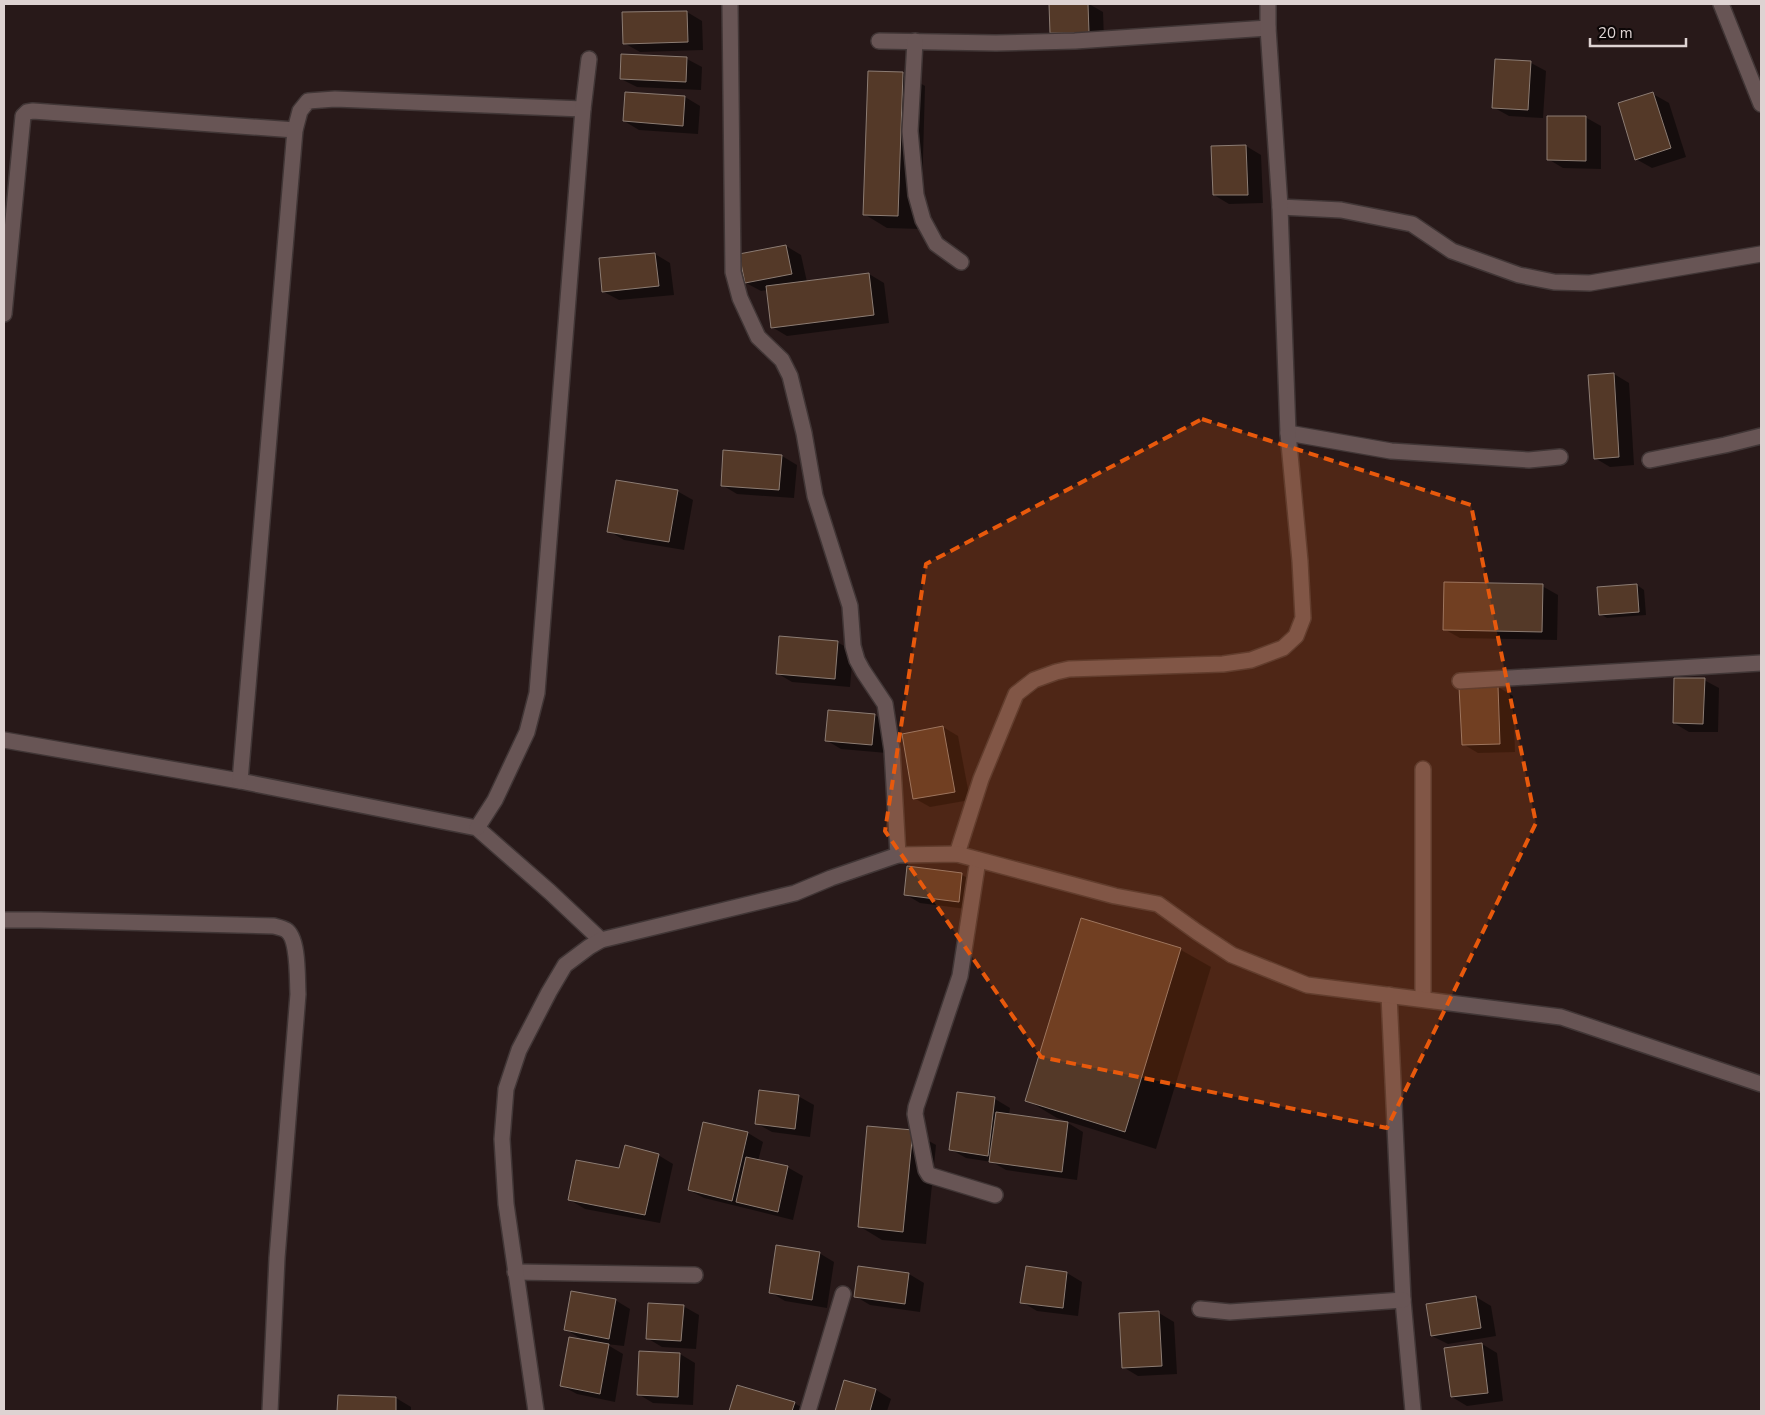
<svg xmlns="http://www.w3.org/2000/svg" width="1765" height="1415" font-family="'Nunito Sans',sans-serif">
<rect width="100%" height="100%" fill="#281919"/>
<g fill="#0007">
<polygon points="1050,4 1089,4 1103,12 1104,41 1066,42 1051,33"/>
<polygon points="687,12 702,21 703,50 640,52 624,43"/>
<polygon points="687,59 702,67 701,90 637,87 621,79"/>
<polygon points="1496,60 1531,63 1546,71 1543,118 1509,116 1493,107"/>
<polygon points="902,73 925,86 921,229 887,228 864,214"/>
<polygon points="1653,94 1669,103 1686,157 1652,168 1636,159"/>
<polygon points="685,97 700,106 698,134 639,130 624,121"/>
<polygon points="1585,117 1601,126 1601,169 1563,168 1548,159"/>
<polygon points="1246,146 1261,155 1263,203 1229,204 1214,195"/>
<polygon points="786,246 801,255 807,282 869,274 884,283 889,323 787,336 772,327 768,290 761,291 746,283"/>
<polygon points="655,254 670,263 674,295 619,300 604,292"/>
<polygon points="1614,374 1629,383 1634,465 1610,467 1595,458"/>
<polygon points="782,456 797,465 794,498 737,494 722,485"/>
<polygon points="677,491 693,500 684,550 624,540 609,531"/>
<polygon points="1761,497 1761,518 1760,498"/>
<polygon points="1637,585 1644,590 1646,615 1607,618 1600,614"/>
<polygon points="1542,586 1558,595 1557,640 1460,638 1444,629"/>
<polygon points="837,642 853,651 850,687 792,682 777,673"/>
<polygon points="1704,680 1719,688 1718,732 1689,732 1674,723"/>
<polygon points="1498,687 1513,696 1515,752 1478,753 1463,744"/>
<polygon points="875,715 890,724 887,753 841,749 826,740"/>
<polygon points="943,727 958,736 970,800 930,807 914,798"/>
<polygon points="962,875 977,883 974,910 920,903 905,894"/>
<polygon points="1082,919 1181,950 1211,967 1156,1149 1057,1118 1027,1100"/>
<polygon points="958,1093 995,1099 1010,1108 1009,1115 1068,1123 1083,1132 1077,1180 1006,1170 992,1162 966,1158 950,1149"/>
<polygon points="798,1096 814,1105 810,1137 772,1132 756,1123"/>
<polygon points="913,1132 936,1145 926,1244 882,1240 859,1226"/>
<polygon points="748,1133 763,1142 758,1161 787,1167 803,1176 793,1220 704,1198 689,1190"/>
<polygon points="658,1155 673,1164 660,1223 585,1209 570,1200 620,1170"/>
<polygon points="819,1253 834,1262 827,1308 785,1301 770,1292"/>
<polygon points="1027,1267 1067,1273 1082,1282 1078,1316 1037,1311 1022,1302"/>
<polygon points="909,1274 924,1283 920,1312 870,1305 855,1296"/>
<polygon points="1476,1297 1491,1306 1496,1336 1448,1344 1432,1336"/>
<polygon points="615,1300 630,1309 624,1346 606,1344 623,1354 615,1402 577,1394 562,1386 583,1340 565,1329"/>
<polygon points="683,1306 699,1315 696,1349 662,1347 647,1338"/>
<polygon points="1159,1313 1174,1322 1177,1374 1138,1376 1123,1367"/>
<polygon points="1482,1344 1497,1353 1503,1401 1467,1406 1452,1397"/>
<polygon points="680,1354 695,1363 693,1405 653,1403 638,1394"/>
<polygon points="845,1381 876,1390 891,1399 887,1411 836,1411"/>
<polygon points="738,1386 794,1403 808,1411 730,1411"/>
<polygon points="339,1396 396,1398 411,1407 411,1411 339,1411"/>
</g>
<g fill="#543928" stroke="#8c7c73">
<polygon points="1049,4 1088,4 1089,33 1050,33"/>
<polygon points="687,11 688,42 623,44 622,12"/>
<polygon points="621,54 687,57 686,82 620,79"/>
<polygon points="1495,59 1531,61 1528,110 1492,108"/>
<polygon points="868,71 903,72 898,216 863,215"/>
<polygon points="625,92 685,96 683,126 623,121"/>
<polygon points="1653,92 1671,148 1635,160 1618,103"/>
<polygon points="1547,116 1586,116 1586,161 1547,160"/>
<polygon points="1246,145 1248,195 1213,195 1211,146"/>
<polygon points="786,245 792,274 745,283 739,254"/>
<polygon points="655,253 659,286 602,292 599,258"/>
<polygon points="869,273 874,315 771,328 766,286"/>
<polygon points="1614,373 1619,457 1594,459 1588,375"/>
<polygon points="723,450 782,455 779,490 721,486"/>
<polygon points="616,480 678,490 669,542 607,532"/>
<polygon points="1444,582 1543,584 1542,632 1443,630"/>
<polygon points="1637,584 1639,612 1599,615 1597,587"/>
<polygon points="779,636 838,641 835,679 776,674"/>
<polygon points="1674,678 1705,678 1703,724 1673,723"/>
<polygon points="1498,686 1500,744 1462,745 1459,687"/>
<polygon points="828,710 875,714 872,745 825,741"/>
<polygon points="943,726 955,792 913,799 902,734"/>
<polygon points="907,866 962,873 959,902 904,895"/>
<polygon points="1081,918 1181,948 1125,1132 1025,1101"/>
<polygon points="759,1090 799,1095 795,1129 755,1124"/>
<polygon points="957,1092 995,1097 988,1156 949,1150"/>
<polygon points="996,1112 1068,1122 1062,1172 989,1162"/>
<polygon points="703,1122 748,1132 732,1201 688,1190"/>
<polygon points="867,1126 913,1130 903,1232 858,1227"/>
<polygon points="625,1145 659,1154 645,1215 568,1200 576,1160 619,1168"/>
<polygon points="746,1157 788,1166 778,1212 736,1202"/>
<polygon points="776,1245 820,1252 812,1300 769,1293"/>
<polygon points="858,1266 909,1273 905,1304 854,1297"/>
<polygon points="1026,1266 1067,1272 1063,1308 1020,1303"/>
<polygon points="571,1291 616,1299 609,1339 564,1330"/>
<polygon points="1476,1296 1481,1328 1431,1336 1426,1304"/>
<polygon points="648,1303 684,1305 681,1341 646,1339"/>
<polygon points="1159,1311 1162,1366 1122,1368 1119,1313"/>
<polygon points="569,1337 609,1344 600,1394 560,1386"/>
<polygon points="1482,1343 1488,1393 1451,1397 1444,1348"/>
<polygon points="639,1351 680,1353 678,1397 637,1395"/>
<polygon points="844,1380 876,1389 870,1411 835,1411"/>
<polygon points="737,1385 795,1402 792,1411 729,1411"/>
<polygon points="338,1395 396,1397 396,1411 337,1411"/>
</g>
<g fill="none" stroke-linecap="round" stroke-linejoin="round">
<defs>
<g id="minor">
<polyline points="730,4 733,272 740,298 758,337 782,360 790,376 804,433 815,496 850,606 853,646 857,660 863,671 885,704 892,750 898,855"/>
<polyline points="1721,4 1761,104"/>
<polyline points="879,41 996,43 1075,41 1268,28"/>
<polyline points="915,41 910,131 916,195 923,220 936,244 961,262"/>
<polyline points="1280,207 1341,210 1412,224 1452,251 1519,275 1554,282 1590,283 1761,254"/>
<polyline points="4,314 23,116 27,112 33,111 295,130"/>
<polyline points="1288,433 1391,451 1529,460 1560,457"/>
<polyline points="1650,460 1725,445 1761,436"/>
<polyline points="1460,681 1761,663"/>
<polyline points="4,740 240,781 477,828 550,892 601,940"/>
<polyline points="1423,769 1423,999"/>
<polyline points="240,781 295,130 300,111 308,101 335,99 583,109"/>
<polyline points="477,828 495,800 527,732 537,693 583,109 589,59"/>
<polyline points="957,854 981,779 1016,694 1034,680 1056,672 1069,669 1223,664 1251,660 1283,648 1296,636 1303,618 1300,561 1288,433 1280,207 1268,28 1268,4"/>
<polyline points="978,860 960,976 916,1107 915,1114 926,1170 929,1175 995,1195"/>
<path d="M4,920H40L274,926C278,927 283,928 286,930C299,938 297,979 298,994L277,1258L270,1411"/>
<polyline points="1389,995 1403,1300 1413,1411"/>
<polyline points="515,1272 695,1275"/>
<polyline points="1200,1309 1230,1312 1403,1300"/>
<polyline points="536,1411 506,1204 502,1139 506,1089 519,1050 549,992 565,965 589,947 601,940 795,893 831,878 898,855 957,854 1115,896 1158,904 1197,932 1232,955 1307,985 1561,1017 1761,1084"/>
<polyline points="808,1411 843,1294"/>
</g>
</defs>
<use href="#minor" stroke="#413636" stroke-width="18"/>
<use href="#minor" stroke="#685555" stroke-width="15"/>
</g>
<path fill="#e8590c" fill-opacity="0.2" stroke="#e8590c" stroke-width="4" stroke-dasharray="10 6" stroke-linejoin="round" d="M1202,419L1471,505L1536,823L1387,1128L1041,1057L885,831L926,564Z"/>
<rect width="1765" height="1415" fill="none" stroke="#ded3d2" stroke-width="10"/>
<path d="M1590 38v8h96v-8" fill="none" stroke="#ded3d2" stroke-width="2.5"/>
<text x="1598" y="38" font-size="15" fill="#ded3d2" stroke="#0c0606" stroke-width="4" paint-order="stroke">20 m</text>
</svg>
